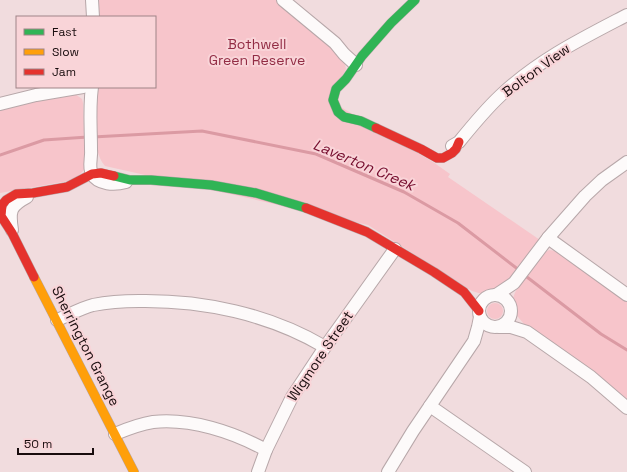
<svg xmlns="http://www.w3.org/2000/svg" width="627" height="472" font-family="'Space Grotesk',sans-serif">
<rect width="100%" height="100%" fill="#f1dcde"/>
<g fill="#f7c5cb">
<path d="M97,0H276L325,40L344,60L346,69L329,100L433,162L450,174L448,177L540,240C526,257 511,284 491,293C485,295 478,293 472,291L368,225L105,166C90,150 96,108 98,87H155V17H99Z"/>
<polygon points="75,94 82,99 83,103 84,134 87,167 74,180 0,193 0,107"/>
<path d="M549,250L557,251L627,301V402L524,324C506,305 512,294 526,276C532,269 538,261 544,253Z"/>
<circle cx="495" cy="311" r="8"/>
</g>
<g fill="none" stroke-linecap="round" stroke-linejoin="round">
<g stroke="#db9aa3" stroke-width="3">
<polyline points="93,137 202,131 316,154 404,192 458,223 519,270"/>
<polyline points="0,155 44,140 88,137"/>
<polyline points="523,274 601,334 627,350"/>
</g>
<defs>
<g id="street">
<polyline points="92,0 93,17"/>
<polyline points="283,0 335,43 344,54 356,65"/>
<path d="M92,87C89,108 91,128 91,149C92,158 88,166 92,174C98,185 115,185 126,182"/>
<polyline points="0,104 36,95 83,87"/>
<path d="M452,146L459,142C472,126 485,110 500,96C538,60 581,39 627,15"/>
<path d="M12,230C9,211 10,206 27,197"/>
<polyline points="548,238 627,295"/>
<polyline points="496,295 514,283 548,238 585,196 602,180 627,162"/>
<circle cx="495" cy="311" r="16"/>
<path d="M57,320C69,315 81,308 93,305C108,302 124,301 139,301C203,300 269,314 325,347"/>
<polyline points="499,327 511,327 527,332 591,377 627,408"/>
<polyline points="430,406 525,472"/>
<path d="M115,434C127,429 140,424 153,422C191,418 233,432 266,450"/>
<polyline points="258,472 266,450 292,397 325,347 395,249"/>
<polyline points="388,472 413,431 474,341 478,327 480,317"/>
</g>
<g id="fast">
<polyline points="376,128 361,121 344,117 338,112 333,100 336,89 346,79 362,56 391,23 415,0"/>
<polyline points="114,176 130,180 151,180 211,185 256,193 306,208"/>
</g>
<polyline id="slow" points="34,277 134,472"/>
<g id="jam">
<polyline points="376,128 421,149 437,158 443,158 452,153 456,149 459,142"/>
<polyline points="306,208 367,232 434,272 464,292 479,311"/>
<polyline points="34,277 12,233 1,216 2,205 6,200 16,194 33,193 67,187 92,174 101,173 114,176"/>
</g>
</defs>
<use href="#street" stroke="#b7a7a9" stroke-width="14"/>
<use href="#fast" stroke="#b7a7a9" stroke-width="10"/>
<use href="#slow" stroke="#b7a7a9" stroke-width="10"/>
<use href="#jam" stroke="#b7a7a9" stroke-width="10"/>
<use href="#street" stroke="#fdfafa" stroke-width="12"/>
<use href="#fast" stroke="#30b455" stroke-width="9"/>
<use href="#slow" stroke="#ff9f0a" stroke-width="9"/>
<use href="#jam" stroke="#e5322d" stroke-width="9"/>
</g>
<g text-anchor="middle" stroke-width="4" stroke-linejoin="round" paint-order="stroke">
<g font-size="14" fill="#922c44" stroke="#f9d4d8">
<text x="257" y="49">Bothwell<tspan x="257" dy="16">Green Reserve</tspan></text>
</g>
<g font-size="14" fill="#180c0d" stroke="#f9d4d8">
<text transform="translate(536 70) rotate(-36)" y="5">Bolton View</text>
<text transform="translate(86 346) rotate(63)" y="5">Sherrington Grange</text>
<text transform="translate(320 356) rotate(-56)" y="5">Wigmore Street</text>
</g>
<g font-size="15" font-style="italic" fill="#750c2d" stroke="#f9d4d8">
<text transform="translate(364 165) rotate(23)" y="5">Laverton Creek</text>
</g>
</g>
<rect x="16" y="16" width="140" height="72" fill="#f9d4d8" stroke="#9f8487"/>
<rect x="24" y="29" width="20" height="6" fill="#30b455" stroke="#9f8487"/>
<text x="52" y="36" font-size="12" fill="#180c0d">Fast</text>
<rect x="24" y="49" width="20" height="6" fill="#ff9f0a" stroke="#9f8487"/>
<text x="52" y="56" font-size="12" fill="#180c0d">Slow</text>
<rect x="24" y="69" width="20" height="6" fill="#e5322d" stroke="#9f8487"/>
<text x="52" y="76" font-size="12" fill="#180c0d">Jam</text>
<path d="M18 448v6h75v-6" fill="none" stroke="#180c0d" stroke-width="2"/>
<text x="24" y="448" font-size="12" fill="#180c0d" stroke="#f9d4d8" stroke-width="3" paint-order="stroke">50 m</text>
</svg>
